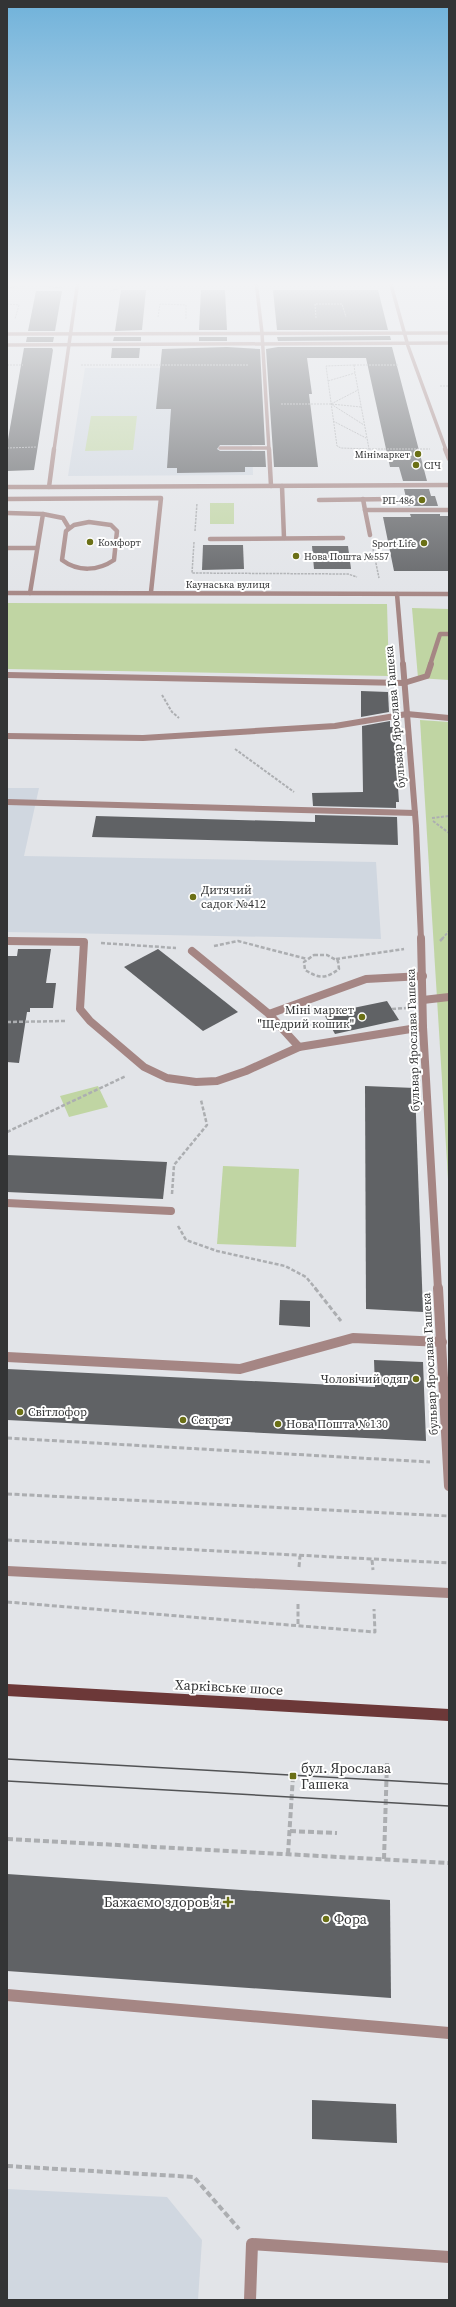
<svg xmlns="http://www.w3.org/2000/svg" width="456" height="2307" font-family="'Source Serif 4',serif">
<rect width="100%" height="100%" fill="#e2e4e8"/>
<g fill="#d0d7e0">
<polygon points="85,368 250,368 253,475 68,476"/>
<polygon points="7,788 39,788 24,856 376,862 381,939 7,932"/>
<polygon points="7,2189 167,2197 202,2240 198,2300 7,2300"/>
</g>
<g fill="#c0d5a3">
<polygon points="91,416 137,416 133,450 85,451"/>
<rect x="210" y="503" width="24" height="21"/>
<polygon points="7,603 387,604 389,676 7,669"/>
<polygon points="412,608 449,609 449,680 418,678"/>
<polygon points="420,720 449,722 449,1195"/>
<polygon points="98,1086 108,1107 69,1117 60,1096"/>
<polygon points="223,1166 299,1169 296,1247 217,1244"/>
</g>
<g fill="#606265">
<polygon points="121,290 146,290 142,330 115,331"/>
<polygon points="201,290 225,290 227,330 199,330"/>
<polygon points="273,290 378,290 388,330 277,330"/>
<polygon points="36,291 62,291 55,331 28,331"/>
<polygon points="390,336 391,340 278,341 277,337"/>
<polygon points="27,337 54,337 53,342 26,342"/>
<polygon points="114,337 141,337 141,341 113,341"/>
<rect x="199" y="337" width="28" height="4"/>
<polygon points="227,347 260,349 265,445 220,445 217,449 220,451 265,451 266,467 245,467 245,472 177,473 177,468 167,468 171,409 156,409 162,349"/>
<polygon points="278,347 392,347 427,481 403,481 399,467 390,467 366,358 307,358 312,394 309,394 318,467 274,467 266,349"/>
<polygon points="24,348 52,348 53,350 34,470 7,471 7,445"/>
<polygon points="112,348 140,348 139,358 111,358"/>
<polygon points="404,489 429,489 431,496 435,496 438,506 408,506"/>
<polygon points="410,514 440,514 440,516 449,516 449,571 394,571 383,517 411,517"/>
<polygon points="203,545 243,545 244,569 202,570"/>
<polygon points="312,546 348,546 351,569 314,569"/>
<polygon points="361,691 388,692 389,712 361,717"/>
<polygon points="390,721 390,727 394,727 399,802 396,802 396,808 313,806 312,793 363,792 362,726"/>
<polygon points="315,815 397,817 398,845 92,837 96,816 315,822"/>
<polygon points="18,949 51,949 46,983 56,983 53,1008 30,1008 30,1012 27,1012 19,1063 7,1062 7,956 17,956"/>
<polygon points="158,949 199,981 238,1012 203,1031 124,967"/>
<polygon points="387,1001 399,1020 335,1034 324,1014"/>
<polygon points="365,1086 415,1088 423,1312 366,1309"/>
<polygon points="7,1155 167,1162 163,1199 7,1192"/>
<polygon points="280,1300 310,1301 310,1327 279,1325"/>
<polygon points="374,1360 423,1362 426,1441 7,1420 7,1369 375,1387"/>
<polygon points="7,1874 390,1900 391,1998 7,1971"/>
<polygon points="312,2100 396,2104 397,2143 312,2139"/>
</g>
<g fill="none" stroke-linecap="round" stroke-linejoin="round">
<g stroke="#acaeb1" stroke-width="1" stroke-dasharray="2 1" stroke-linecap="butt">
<polyline points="7,288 31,285 62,288"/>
<polyline points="167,290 168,283"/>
<polyline points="110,291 137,283"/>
<polyline points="7,304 19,305 15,319"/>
<polyline points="158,317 160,304 186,305 186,319"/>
<polyline points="316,318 315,304 342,304 346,317"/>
<polyline points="7,365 23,365"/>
<polyline points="81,365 248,365"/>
<polyline points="354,365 399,365"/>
<polygon points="354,365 355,373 369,449 341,448 337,446 326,366"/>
<polyline points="328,381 355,373"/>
<polyline points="440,386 449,386"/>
<polyline points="281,404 331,404 361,407"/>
<polyline points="331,404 364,425"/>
<polyline points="331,404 358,390"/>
<polyline points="333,421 366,438"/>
<polyline points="7,448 37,447"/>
<polyline points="369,449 430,449"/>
</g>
<g stroke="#acaeb1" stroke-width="1.5" stroke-dasharray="2.5 1" stroke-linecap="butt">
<polyline points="195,531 197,503"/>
<polyline points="194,542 192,573 348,574 357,577"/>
<polyline points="373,549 379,578"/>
</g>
<g stroke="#acaeb1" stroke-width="2" stroke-dasharray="3 1.5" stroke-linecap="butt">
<polyline points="162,695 172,712 179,718"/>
<polyline points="235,749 294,792"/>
<polyline points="432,818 449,816"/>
<polyline points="433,821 449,833"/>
<polyline points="442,939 449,931"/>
</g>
<g stroke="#acaeb1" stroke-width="2.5" stroke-dasharray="4 2" stroke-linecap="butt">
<polyline points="440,941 443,938"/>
<polyline points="101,943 176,948"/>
<polyline points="214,946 238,941 307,959"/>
<path d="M314,955H327L338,961L339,969C325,979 320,979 305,970L304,962Z"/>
<polyline points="336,959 404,949"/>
<polyline points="392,1009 406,1008"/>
<polyline points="7,1022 66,1021"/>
<polyline points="7,1132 126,1076"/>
<polyline points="172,1194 174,1165 207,1125 201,1100"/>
<polyline points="178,1226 186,1240 217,1251 285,1266 306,1277 316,1289"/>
</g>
<g stroke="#acaeb1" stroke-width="3" stroke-dasharray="5 2.5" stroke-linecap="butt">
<polyline points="315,1288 341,1321"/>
<polyline points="7,1438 430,1462"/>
<polyline points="7,1494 449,1516"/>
<polyline points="7,1540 449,1563"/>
<polyline points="372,1560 373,1570"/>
<polyline points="299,1567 300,1556"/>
<polyline points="7,1602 375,1632 374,1609"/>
<polyline points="298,1604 298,1625"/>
</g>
<g stroke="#acaeb1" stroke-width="4" stroke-dasharray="6 3" stroke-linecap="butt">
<polyline points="290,1831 337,1833"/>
<polyline points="7,1839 449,1863"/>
<polyline points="288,1854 293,1776"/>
<polyline points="384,1859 387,1762"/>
<polyline points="7,2166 194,2177 239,2229"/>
</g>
<g stroke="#a58684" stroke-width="3.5">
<polyline points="256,281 262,333 269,450"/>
<polyline points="390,281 408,346 446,450"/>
<polyline points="7,334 449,333"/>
<polyline points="7,345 449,343"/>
<polyline points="220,448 268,448"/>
<polyline points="54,450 78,281"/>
</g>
<g stroke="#a58684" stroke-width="4.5">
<polyline points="269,449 271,486"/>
<polyline points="445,449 449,459"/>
<polyline points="282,486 284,538"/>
<polyline points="7,487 49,487 54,449"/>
<polyline points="49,487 449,485"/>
<polyline points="7,499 161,498 151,592"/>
<polyline points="363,499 365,510 449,510"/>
<polyline points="319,500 393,499"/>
<polyline points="365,510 370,535"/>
<polyline points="7,513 43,514"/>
<path d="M89,522L111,525L117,531L114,560C98,571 78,572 62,560L66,531L74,525Z"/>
<polyline points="210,539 343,538"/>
<polyline points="7,548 37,548"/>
<polyline points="30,593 43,514 63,518 69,528"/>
<polyline points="430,665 440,634 449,634"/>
</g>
<g stroke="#a58684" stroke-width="6">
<polyline points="7,675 404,683 427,676 431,664"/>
<polyline points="7,736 143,738 335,726 407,714 449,718"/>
<polyline points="7,802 415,813"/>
</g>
<g stroke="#a58684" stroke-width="8">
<polyline points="7,941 84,942 80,1009 90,1021 144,1067 167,1078 196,1082 217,1081 246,1071 299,1047 269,1014 366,979 423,976"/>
<polyline points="192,951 269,1014"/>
<polyline points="423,1000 449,997"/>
<polyline points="299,1047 423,1027"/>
<polyline points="7,1203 171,1211"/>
</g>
<polyline stroke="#a58684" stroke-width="10" points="7,1357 240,1369 353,1338 442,1342"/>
<g stroke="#a58684" stroke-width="12">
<polyline points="7,1995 449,2033"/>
<polyline points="250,2300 252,2244 449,2257"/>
</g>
<g stroke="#a58684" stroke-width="4.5">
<polyline points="7,593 449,594"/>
<polyline points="397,594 403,665"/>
</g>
<polyline stroke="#a58684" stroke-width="6" points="403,664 416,826 421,939"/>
<polyline stroke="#a58684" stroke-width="8" points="421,938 423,1027 438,1289"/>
<g stroke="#a58684" stroke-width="10">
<polyline points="438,1288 449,1486"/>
<polyline points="7,1571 449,1593"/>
</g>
<polyline stroke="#6c3838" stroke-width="12" points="7,1690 449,1715"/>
<g stroke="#525355" stroke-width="1.5">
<polyline points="7,1759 449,1784"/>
<polyline points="7,1781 449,1806"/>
</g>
</g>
<linearGradient id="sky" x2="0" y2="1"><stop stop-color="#70b2da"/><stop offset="0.47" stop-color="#f2f3f5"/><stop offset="1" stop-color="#f2f3f5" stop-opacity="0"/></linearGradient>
<rect width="456" height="604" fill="url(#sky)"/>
<g fill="#6b7016" stroke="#fff" stroke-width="1.5">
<circle cx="418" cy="454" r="4"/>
<circle cx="416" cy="465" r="4"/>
<circle cx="422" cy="500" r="4"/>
<circle cx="90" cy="542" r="4"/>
<circle cx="424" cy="543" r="4"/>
<circle cx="296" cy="556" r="4"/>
<circle cx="193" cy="897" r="4"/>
<circle cx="362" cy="1017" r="4"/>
<circle cx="416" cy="1379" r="4"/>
<circle cx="20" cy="1412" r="4"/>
<circle cx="183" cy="1420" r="4"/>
<circle cx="278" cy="1424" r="4"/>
<rect x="289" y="1772" width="8" height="8" rx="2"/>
<path d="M226 1896h4v4h4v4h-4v4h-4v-4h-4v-4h4z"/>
<circle cx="326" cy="1919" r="4"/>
</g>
<g text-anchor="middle" stroke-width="4" stroke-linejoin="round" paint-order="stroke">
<g font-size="10" fill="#333435" stroke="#fff" text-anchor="end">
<text x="410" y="458">Мінімаркет</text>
<text x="424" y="469" text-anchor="start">СІЧ</text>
<text x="414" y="504">РП-486</text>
<text x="98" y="546" text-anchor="start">Комфорт</text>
<text x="416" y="547">Sport Life</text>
<text x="304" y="560" text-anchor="start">Нова Пошта №557</text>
</g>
<g font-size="10" fill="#333435" stroke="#fff">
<text x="228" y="588">Каунаська вулиця</text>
</g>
<g font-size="12" fill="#333435" stroke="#fff">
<text transform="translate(395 717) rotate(-95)" y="4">бульвар Ярослава Гашека</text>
<text transform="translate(413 1040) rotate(-92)" y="4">бульвар Ярослава Гашека</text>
<text transform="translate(430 1364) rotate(-93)" y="4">бульвар Ярослава Гашека</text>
</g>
<g font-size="12" fill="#333435" stroke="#fff" text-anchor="start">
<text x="201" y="894">Дитячий<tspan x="201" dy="14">садок №412</tspan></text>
<text x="354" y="1014" text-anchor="end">Міні маркет<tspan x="354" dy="14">"Щедрий кошик"</tspan></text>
<text x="408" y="1383" text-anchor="end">Чоловічий одяг</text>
<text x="28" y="1416">Світлофор</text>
<text x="191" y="1424">Секрет</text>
<text x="286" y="1428">Нова Пошта №130</text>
</g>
<g font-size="14" fill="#333435" stroke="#fff">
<text transform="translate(229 1687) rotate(3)" y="5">Харківське шосе</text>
</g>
<g font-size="14" fill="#333435" stroke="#fff" text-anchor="start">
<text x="301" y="1773">бул. Ярослава<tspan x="301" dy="16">Гашека</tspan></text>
<text x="220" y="1907" text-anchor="end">Бажаємо здоровʼя</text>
<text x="334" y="1924">Фора</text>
</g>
</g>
<rect width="456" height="2307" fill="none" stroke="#333435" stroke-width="16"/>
</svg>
